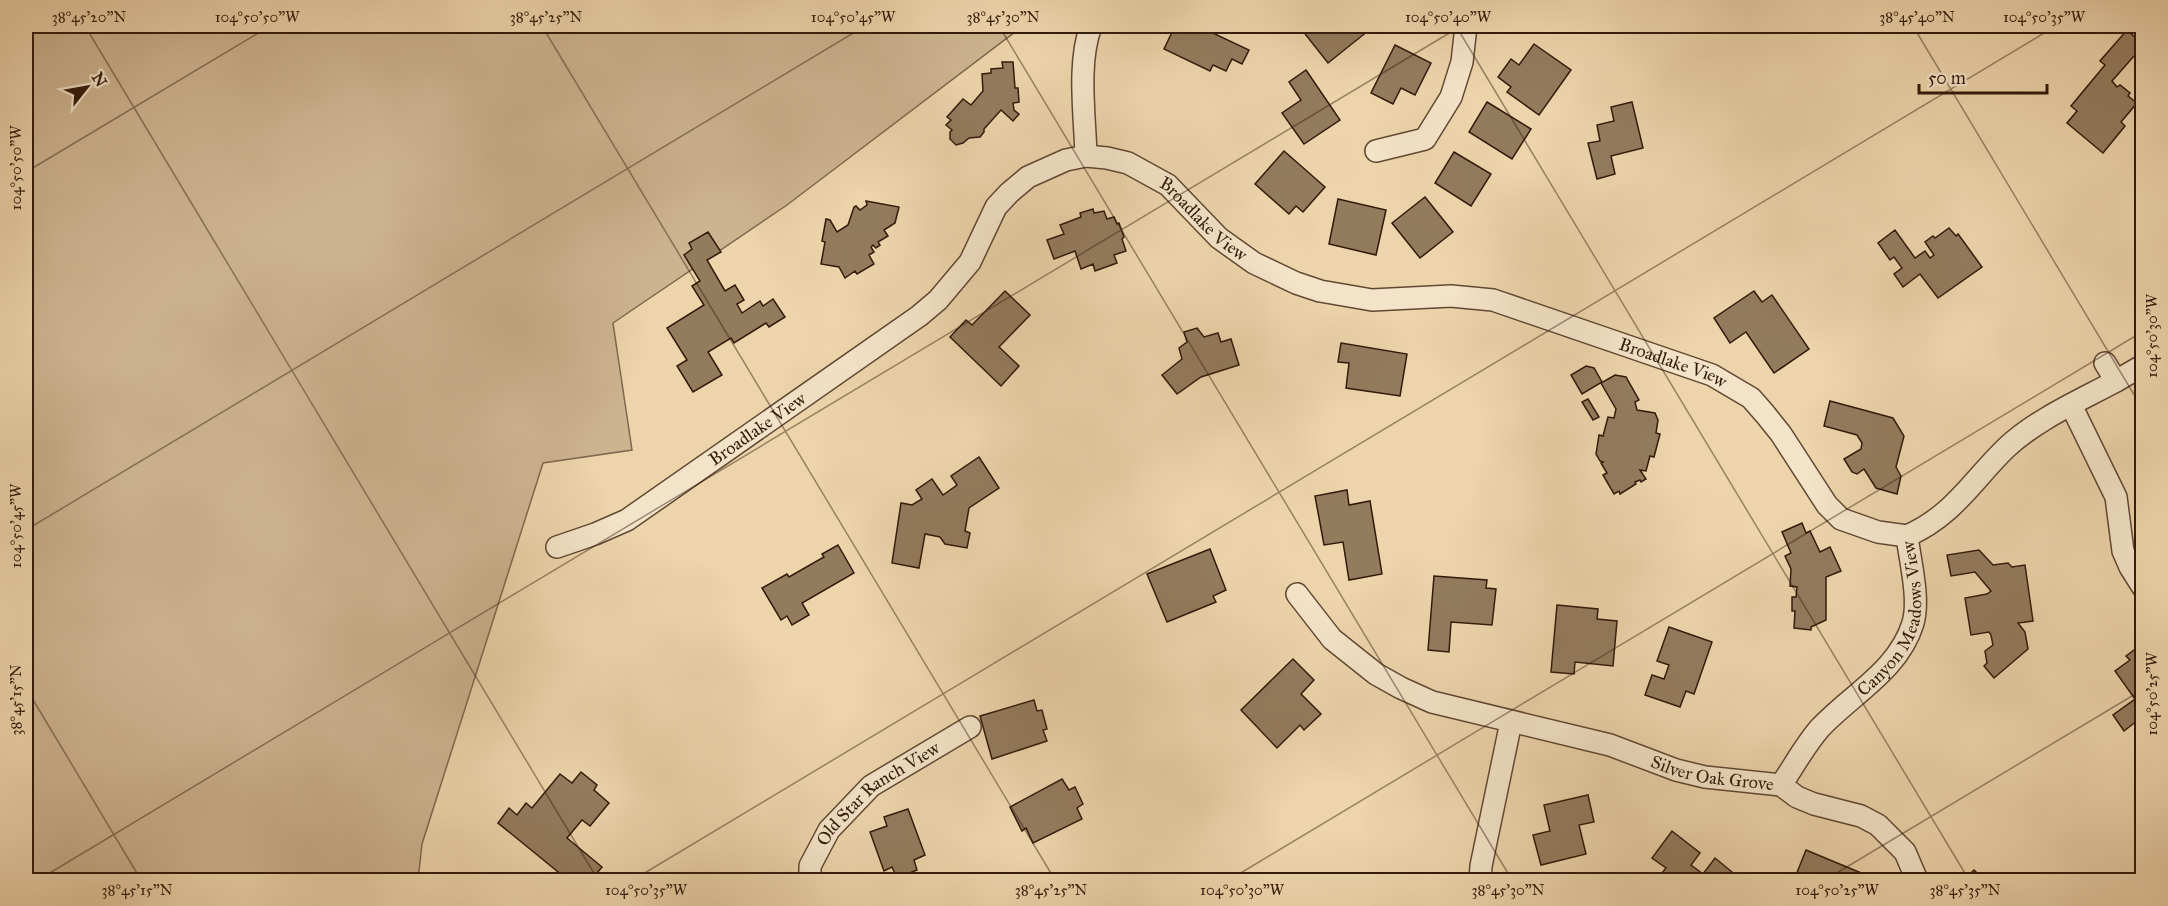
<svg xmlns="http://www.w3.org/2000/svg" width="2168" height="906" font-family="'IM FELL Great Primer',serif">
<rect width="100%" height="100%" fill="#edd4ab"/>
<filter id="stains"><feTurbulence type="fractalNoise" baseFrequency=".00333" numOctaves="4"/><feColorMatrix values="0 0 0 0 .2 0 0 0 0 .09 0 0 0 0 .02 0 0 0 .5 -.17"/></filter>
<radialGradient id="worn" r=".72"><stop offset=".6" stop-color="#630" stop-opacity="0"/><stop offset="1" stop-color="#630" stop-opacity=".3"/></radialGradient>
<polygon fill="#cdb490" stroke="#80674e" stroke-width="1.5" points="26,26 1023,26 787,205 613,323 632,450 543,463 422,844 418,880 26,880"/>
<g fill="#937b5e" stroke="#321a0b" stroke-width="1.5">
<polygon points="1175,26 1198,26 1249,50 1242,64 1232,59 1226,71 1213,65 1210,71 1164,49"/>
<polygon points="1309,26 1364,26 1368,31 1328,63 1302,30"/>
<polygon points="1525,26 1560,26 1560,27 1526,33"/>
<polygon points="2127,30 2142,44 2142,47 2112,81 2117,87 2120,85 2130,93 2128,96 2137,103 2121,122 2125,126 2103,153 2067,123 2077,111 2071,106 2105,65 2100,61"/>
<polygon points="1534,44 1571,70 1539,115 1507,92 1511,87 1498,77 1511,59 1519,65"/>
<polygon points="1395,45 1431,63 1415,95 1401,88 1393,104 1371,93"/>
<polygon points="1002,62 1013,62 1015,88 1018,88 1019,102 1013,103 1014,110 1019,114 1013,121 1001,110 984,129 984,132 980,137 969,138 963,143 956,145 950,139 950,132 952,130 946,125 951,120 947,117 963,99 971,105 983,91 982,74 991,73 991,69 1003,68"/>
<polygon points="1306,70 1340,120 1304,144 1282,113 1301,100 1289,82"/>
<polygon points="1487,102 1531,129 1512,159 1469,132"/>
<polygon points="1632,102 1643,148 1611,156 1615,174 1597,179 1588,143 1600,141 1597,125 1614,121 1611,107"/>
<polygon points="1284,151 1325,187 1303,212 1296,206 1289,214 1255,184"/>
<polygon points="1454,152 1491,174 1471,206 1435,183"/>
<polygon points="1425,197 1453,232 1420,258 1392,223"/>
<polygon points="1338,199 1386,210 1376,255 1329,244"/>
<polygon points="866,201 899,207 895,223 884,230 888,236 878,242 880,245 876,248 873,245 871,247 874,252 869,255 874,264 857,274 855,271 845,278 839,267 821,264 825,242 822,241 826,219 830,220 837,232 848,225 854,207 856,206 860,210 867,205"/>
<polygon points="1093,209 1094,213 1104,211 1107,219 1114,217 1117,224 1119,223 1124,237 1122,239 1126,251 1114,255 1117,263 1095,271 1093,264 1081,269 1075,251 1054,259 1047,240 1064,234 1060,225 1081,217 1080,213"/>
<polygon points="1949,228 1956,236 1958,234 1982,267 1938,298 1920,274 1903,287 1894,274 1902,268 1894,257 1890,260 1878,243 1895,230 1915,258 1925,251 1930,258 1934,255 1925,242 1933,236 1935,238"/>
<polygon points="708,232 721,252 707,260 725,291 735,285 744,300 737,304 742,313 760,301 763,306 773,299 785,317 769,327 766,323 734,343 731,338 708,352 722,375 693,392 677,366 687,360 667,328 704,305 692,286 700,281 684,255 692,249 689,243"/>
<polygon points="1005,291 1030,315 999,347 1019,366 1001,386 950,337 966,320 972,325"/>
<polygon points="1754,291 1762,302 1772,295 1809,349 1774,373 1746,332 1730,343 1714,318"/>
<polygon points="1197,328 1204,337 1218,333 1221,342 1231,339 1239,365 1201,377 1177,394 1162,375 1182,359 1179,348 1187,342 1184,332"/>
<polygon points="1341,343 1407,354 1400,396 1346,388 1349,363 1338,362"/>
<polygon points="1586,366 1594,368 1602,382 1582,394 1571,375"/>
<polygon points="1615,375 1626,377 1639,400 1635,402 1637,410 1655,413 1658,420 1656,433 1660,434 1654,457 1650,456 1646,471 1640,470 1646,479 1641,482 1640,480 1635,482 1636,484 1620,494 1619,491 1614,494 1603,475 1607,473 1601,463 1603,462 1600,461 1596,454 1599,435 1603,436 1608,417 1614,418 1616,409 1601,383"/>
<polygon points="1588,399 1599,417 1593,420 1582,402"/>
<polygon points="1830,401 1893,418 1904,436 1896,467 1901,476 1897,494 1876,488 1864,469 1857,474 1852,472 1844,459 1861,449 1862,443 1857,435 1824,426"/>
<polygon points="979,457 999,488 969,508 965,531 970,533 967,548 945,544 940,537 925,534 919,568 892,563 901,503 912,505 922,499 916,490 932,479 943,495 957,485 951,476"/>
<polygon points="1347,490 1349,505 1370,501 1382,574 1349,580 1343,542 1324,545 1315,496"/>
<polygon points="1802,523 1806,533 1810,531 1820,552 1830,547 1841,571 1826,577 1826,620 1811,627 1811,630 1794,628 1795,611 1792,611 1792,597 1796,597 1797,587 1790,586 1791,569 1785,556 1791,553 1782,532"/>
<polygon points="838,545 854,573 802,603 809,615 792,625 787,616 781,620 762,588 787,574 789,577 824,557 822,554"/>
<polygon points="1210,549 1226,590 1213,596 1216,602 1167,622 1147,574"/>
<polygon points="1979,550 1993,565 2008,563 2012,567 2025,565 2033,621 2018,623 2025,632 2028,649 1994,678 1984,666 1987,663 1985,651 1993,645 1991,635 1989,632 1971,635 1965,598 1987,594 1991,591 1975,572 1951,576 1947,555"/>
<polygon points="1434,576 1487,580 1486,588 1496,589 1492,625 1451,622 1449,652 1428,650"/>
<polygon points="1557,605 1598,609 1597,619 1617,621 1613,666 1575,662 1574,674 1551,672"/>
<polygon points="1669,627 1712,642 1694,694 1686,691 1680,707 1645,695 1652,675 1664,679 1669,665 1657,661"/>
<polygon points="2142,644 2142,717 2124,731 2113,715 2135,699 2115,671 2130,660 2126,656"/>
<polygon points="1293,659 1314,680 1301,694 1321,714 1304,730 1300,725 1277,748 1241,710"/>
<polygon points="1034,700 1037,711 1042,710 1047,729 1043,730 1047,741 992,759 980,716"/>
<polygon points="581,772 597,785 594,790 609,803 590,826 582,820 567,838 602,867 591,880 568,880 498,823 509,808 517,815 526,803 532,808 560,774 572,783"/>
<polygon points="1062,779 1069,790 1075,787 1083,804 1077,808 1082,819 1033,843 1026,828 1022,831 1010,807"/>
<polygon points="1588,795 1594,822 1579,825 1586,854 1541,865 1533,835 1550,831 1544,805"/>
<polygon points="908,809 925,855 914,860 917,870 897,878 892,867 884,871 870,832 887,826 884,817"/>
<polygon points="1672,831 1700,853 1691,865 1703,874 1715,858 1738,877 1735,880 1661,880 1658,878 1666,868 1652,858"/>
<polygon points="1806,850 1866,875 1864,880 1794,880"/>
<polygon points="1974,870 1984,880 1964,880"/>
</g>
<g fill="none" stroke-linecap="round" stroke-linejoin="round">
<defs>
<g id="street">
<polyline points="1376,151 1425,139 1451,97 1462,62 1466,26"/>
<path d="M1086,156C1085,116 1077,63 1091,26"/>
<polyline points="2105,363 2116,381 2142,366"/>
<polyline points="2071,405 2116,497 2123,551 2130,567 2142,586"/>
<path id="s1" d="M557,547L595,534L627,520L919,316L938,300L970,262L996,207L1009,193L1028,177L1066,160L1086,156L1107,158L1128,163L1168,185L1219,238L1254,263L1296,283L1320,291L1372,300L1451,296L1493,300L1712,375L1751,398L1765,414L1781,434L1827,505L1841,519L1878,532L1907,536"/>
<path id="s2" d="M1297,594L1332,639L1376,674L1401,688L1432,702L1610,745L1676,770L1705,777L1781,785L1797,797L1814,804L1861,816L1878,825L1905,852L1917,880"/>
<path id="s3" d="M1781,785C1794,766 1805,745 1820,728C1852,694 1899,670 1913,623C1920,599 1910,561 1907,536C1953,516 1972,481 2006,448C2037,419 2079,401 2116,381"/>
<path id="s4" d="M810,880V866L829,830L871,786L970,727"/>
<polyline points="1480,880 1481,866 1511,722"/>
</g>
</defs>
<use href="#street" stroke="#614833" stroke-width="24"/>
<use href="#street" stroke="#f3e3c8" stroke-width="21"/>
</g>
<path fill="none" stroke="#321a0b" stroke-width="1.5" stroke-opacity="0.45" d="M85,26L598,880M542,26L1055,880M999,26L1512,880M1456,26L1969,880M1913,26L2142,408M26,172L270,26M26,530L865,26M26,688L141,880M38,880L1461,26M633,880L2056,26M1229,880L2142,332M1825,880L2142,690"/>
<g text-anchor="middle" stroke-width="4.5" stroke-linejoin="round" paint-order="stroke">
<g font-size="18" fill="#321a0b" stroke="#f3e3c8">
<text dy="6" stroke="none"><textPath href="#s1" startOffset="810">Broadlake View</textPath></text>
<text dy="6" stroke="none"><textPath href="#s1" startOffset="1314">Broadlake View</textPath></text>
<text dy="6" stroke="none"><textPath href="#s1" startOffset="234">Broadlake View</textPath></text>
<text dy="6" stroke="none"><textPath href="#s3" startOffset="208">Canyon Meadows View</textPath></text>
<text dy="6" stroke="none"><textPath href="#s2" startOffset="466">Silver Oak Grove</textPath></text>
<text dy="6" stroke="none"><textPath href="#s4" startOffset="116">Old Star Ranch View</textPath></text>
</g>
</g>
<rect width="2168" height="906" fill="none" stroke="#edd4ab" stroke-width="66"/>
<g transform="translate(87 87) rotate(59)" stroke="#f3e3c8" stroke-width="4.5" paint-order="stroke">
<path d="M0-4.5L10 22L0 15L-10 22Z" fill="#321a0b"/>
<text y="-9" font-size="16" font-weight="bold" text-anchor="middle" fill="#321a0b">N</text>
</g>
<path d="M1919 84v9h128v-9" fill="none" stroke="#321a0b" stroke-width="3"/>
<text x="1928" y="84" font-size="18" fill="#321a0b" stroke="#f3e3c8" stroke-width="4.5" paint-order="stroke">50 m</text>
<rect x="33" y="33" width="2102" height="840" fill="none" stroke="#321a0b" stroke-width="2"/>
<g font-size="15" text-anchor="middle" fill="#321a0b">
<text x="89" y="22">38°45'20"N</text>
<text x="257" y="22">104°50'50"W</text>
<text x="546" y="22">38°45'25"N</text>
<text x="853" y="22">104°50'45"W</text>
<text x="1003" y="22">38°45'30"N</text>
<text x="1448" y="22">104°50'40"W</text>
<text x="1917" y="22">38°45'40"N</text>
<text x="2044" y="22">104°50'35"W</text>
<text transform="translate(16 168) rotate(-90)" y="5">104°50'50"W</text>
<text transform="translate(2152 336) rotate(-90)" y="5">104°50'30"W</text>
<text transform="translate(16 526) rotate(-90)" y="5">104°50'45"W</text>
<text transform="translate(2152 694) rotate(-90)" y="5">104°50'25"W</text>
<text transform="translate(16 700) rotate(-90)" y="5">38°45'15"N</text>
<text x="137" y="895">38°45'15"N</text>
<text x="646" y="895">104°50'35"W</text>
<text x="1051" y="895">38°45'25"N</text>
<text x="1242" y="895">104°50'30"W</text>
<text x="1508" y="895">38°45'30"N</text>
<text x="1837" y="895">104°50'25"W</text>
<text x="1965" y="895">38°45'35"N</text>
</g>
<rect width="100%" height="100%" filter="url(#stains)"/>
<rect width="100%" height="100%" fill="url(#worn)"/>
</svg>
